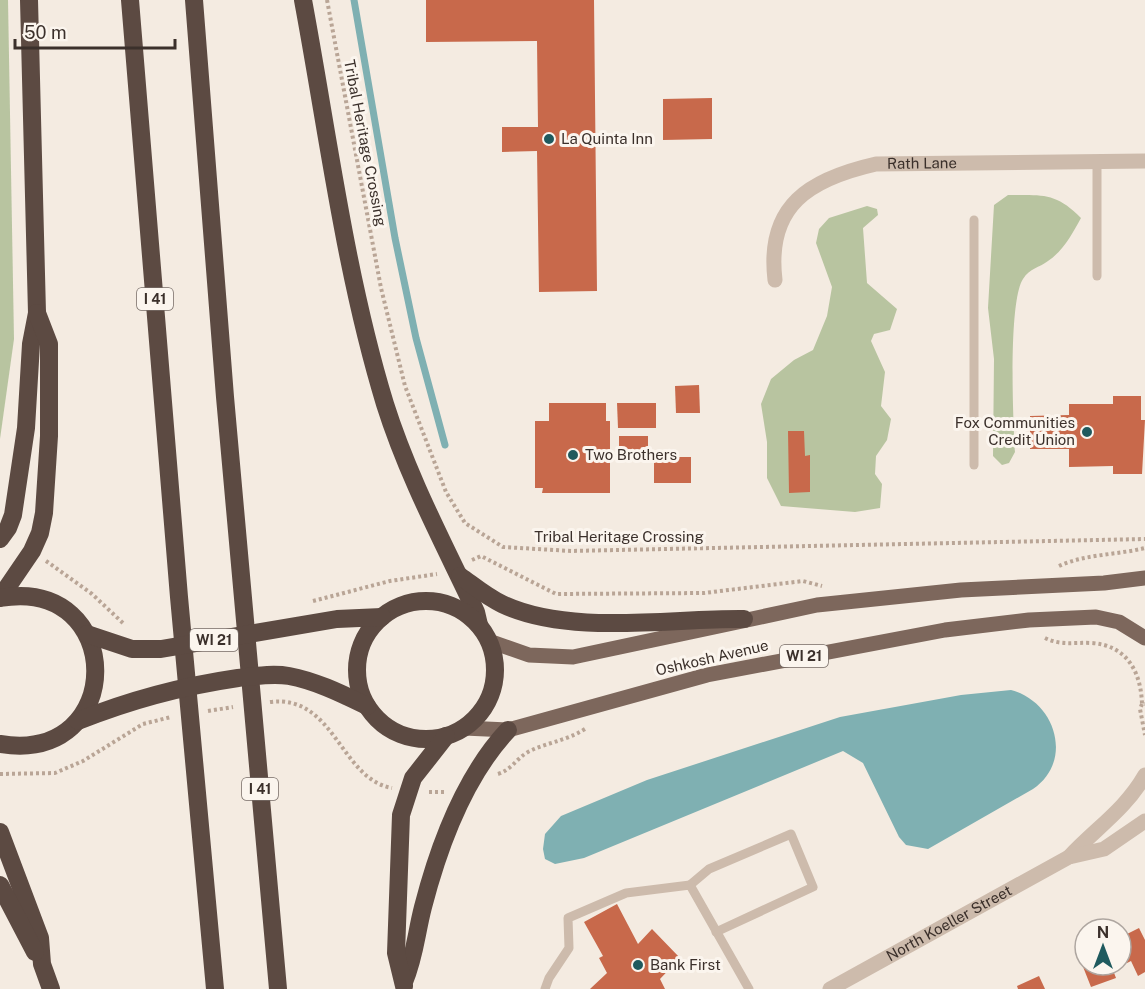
<svg xmlns="http://www.w3.org/2000/svg" width="1145" height="989" font-family="'Public Sans',sans-serif">
<rect width="100%" height="100%" fill="#f4ebe1"/>
<g fill="#b8c4a0">
<polygon points="0,0 8,0 14,339 0,439"/>
<path d="M1008,195C1042,195 1056,192 1081,218C1072,234 1064,250 1048,261C1039,268 1030,268 1023,279C1008,302 1013,420 1015,452L1009,463L1002,465L993,456L994,359L988,308L994,205Z"/>
<polygon points="867,206 877,209 878,215 863,228 867,283 897,309 890,330 874,334 871,341 885,372 881,406 891,419 887,440 876,456 875,474 882,484 880,508 855,512 781,506 767,478 767,442 761,404 771,379 794,360 813,350 827,316 832,287 816,243 819,229 829,218"/>
</g>
<path fill="#7fb0b2" d="M1011,690C1056,702 1074,761 1033,789L928,849L906,845L899,837L863,763L843,751L584,858L555,864L545,859L543,849L545,834L561,816L647,780L840,717L961,695Z"/>
<g fill="none" stroke-linecap="round" stroke-linejoin="round">
<polyline stroke="#7fb0b2" stroke-width="7" points="354,0 395,238 416,338 445,445"/>
</g>
<g fill="#c8694b">
<polygon points="426,0 594,0 597,291 539,292 537,151 502,152 502,127 538,127 537,41 426,42"/>
<polygon points="712,98 712,139 663,140 663,99"/>
<polygon points="699,385 700,413 676,413 675,386"/>
<polygon points="1113,396 1141,396 1141,420 1145,420 1142,474 1113,474 1113,466 1069,467 1069,449 1030,449 1030,416 1069,415 1069,404 1113,404"/>
<polygon points="549,403 606,403 606,421 610,421 610,493 542,493 543,488 535,488 535,421 549,421"/>
<polygon points="617,403 656,403 656,428 618,428"/>
<polygon points="788,431 804,431 805,456 810,455 810,492 789,493"/>
<polygon points="619,436 648,436 648,452 619,453"/>
<rect x="654" y="457" width="37" height="26"/>
<polygon points="617,904 638,944 652,929 680,958 660,979 665,989 590,989 607,973 599,958 603,956 584,922"/>
<polygon points="1139,928 1145,940 1145,972 1138,976 1131,961 1127,963 1121,951 1121,937"/>
<polygon points="1085,946 1085,965 1111,965 1116,978 1091,987 1076,949"/>
<polygon points="1039,976 1045,989 1018,989 1017,986"/>
</g>
<g fill="none" stroke-linecap="round" stroke-linejoin="round">
<g stroke="#b9a596" stroke-width="4" stroke-dasharray="3 3" stroke-linecap="butt">
<polyline points="327,0 381,288 405,386 446,492 465,523 503,547 571,551 1145,539"/>
<polyline points="472,560 481,556 556,594 704,593 803,581 822,586"/>
<polyline points="46,561 92,594 124,624"/>
<path d="M1059,566C1085,554 1117,555 1145,548"/>
<polyline points="313,601 390,581 437,574"/>
<path d="M1045,638C1062,646 1074,642 1091,643C1127,645 1141,672 1142,704H1145"/>
<path d="M270,702C335,694 340,779 392,788"/>
<polyline points="1142,704 1140,709 1145,735"/>
<polyline points="208,711 233,707"/>
<polyline points="0,774 55,773 83,761 143,724 171,717"/>
<path d="M498,774C511,770 516,759 528,752C547,742 564,742 585,729"/>
<polyline points="429,792 445,792"/>
</g>
<g stroke="#cdbbac" stroke-width="9">
<polyline points="1097,161 1097,276"/>
<polyline points="974,220 974,465"/>
<polyline points="690,885 709,869 791,834 813,887 716,932"/>
<polyline points="545,989 549,978 569,948 568,918 626,893 690,885 749,989"/>
</g>
<g stroke="#cdbbac" stroke-width="15">
<path id="s1" d="M775,280C766,205 810,179 876,164L1145,161"/>
<path d="M1069,857C1096,828 1125,810 1145,775"/>
<path id="s2" d="M830,989L1069,857L1104,849L1145,821"/>
</g>
<g stroke="#7d675c" stroke-width="15">
<polyline points="489,641 529,655 573,657 817,605 961,590 1104,583 1145,578"/>
<polyline points="464,728 508,730 707,675 945,630 1029,620 1096,617 1119,622 1145,638"/>
</g>
<g stroke="#5c4a42" stroke-width="18">
<polyline points="130,0 179,597 215,989"/>
<polyline points="194,0 225,397 278,989"/>
<path d="M303,0C328,134 345,273 385,404C408,477 444,544 476,612L479,625"/>
<polyline points="0,539 8,528 13,515 26,428 31,344 37,313 29,0"/>
<path d="M460,576C474,586 487,597 502,604C569,636 671,618 744,619"/>
<polyline points="0,598 32,551 40,533 44,513 49,436 49,344 37,313"/>
<path d="M0,598C126,576 128,765 0,744"/>
<circle cx="426" cy="670" r="69"/>
<polyline points="87,634 132,649 161,649 337,619 382,617"/>
<path d="M78,721C130,700 183,686 238,678C255,676 273,673 289,676C316,681 342,694 367,706"/>
<polyline points="0,832 40,938 42,964 51,989"/>
<polyline points="0,885 35,952"/>
<path d="M404,982C415,956 416,934 423,907C439,845 464,777 508,730"/>
<polyline points="404,986 396,953 401,815 413,778 446,736"/>
</g>
</g>
<g fill="#1f5a5e" stroke="#fbf5ee" stroke-width="2">
<circle cx="549" cy="139" r="6"/>
<circle cx="1087" cy="432" r="6"/>
<circle cx="573" cy="455" r="6"/>
<circle cx="638" cy="965" r="6"/>
</g>
<g text-anchor="middle" stroke-width="6" stroke-linejoin="round" paint-order="stroke">
<g fill="#fbf5ee" stroke="#756b66" stroke-width="1.5">
<rect x="137" y="288" width="36" height="22" rx="4.5"/>
<rect x="190" y="629" width="48" height="22" rx="4.5"/>
<rect x="780" y="645" width="48" height="22" rx="4.5"/>
<rect x="242" y="778" width="36" height="22" rx="4.5"/>
</g>
<g font-size="14" font-weight="bold" fill="#3b302b">
<text x="155" y="304">I 41</text>
<text x="214" y="645">WI 21</text>
<text x="804" y="661">WI 21</text>
<text x="260" y="794">I 41</text>
</g>
<g font-size="15" fill="#3b302b" stroke="#fbf5ee" text-anchor="start">
<text x="561" y="144">La Quinta Inn</text>
<text x="1075" y="428" text-anchor="end">Fox Communities<tspan x="1075" dy="17">Credit Union</tspan></text>
<text x="585" y="460">Two Brothers</text>
<text x="650" y="970">Bank First</text>
</g>
<g font-size="15" fill="#3b302b" stroke="#fbf5ee">
<text transform="translate(365 143) rotate(79)" y="5">Tribal Heritage Crossing</text>
<text dy="5" stroke="none"><textPath href="#s1" startOffset="220">Rath Lane</textPath></text>
<text x="619" y="542">Tribal Heritage Crossing</text>
<text transform="translate(712 658) rotate(-13)" y="5">Oshkosh Avenue</text>
<text dy="5" stroke="none"><textPath href="#s2" startOffset="136">North Koeller Street</textPath></text>
</g>
</g>
<g transform="translate(1103 947)"><circle r="28" fill="#fbf5ee" stroke="#aea6a0" stroke-width="1.5"/>
<path d="M0-4.5L10 22L0 15L-10 22Z" fill="#1f5a5e"/>
<text y="-9" font-size="16" font-weight="bold" text-anchor="middle" fill="#3b302b">N</text>
</g>
<path d="M15 39v9h160v-9" fill="none" stroke="#3b302b" stroke-width="3"/>
<text x="24" y="39" font-size="18" fill="#3b302b" stroke="#fbf5ee" stroke-width="4.5" paint-order="stroke">50 m</text>
</svg>
